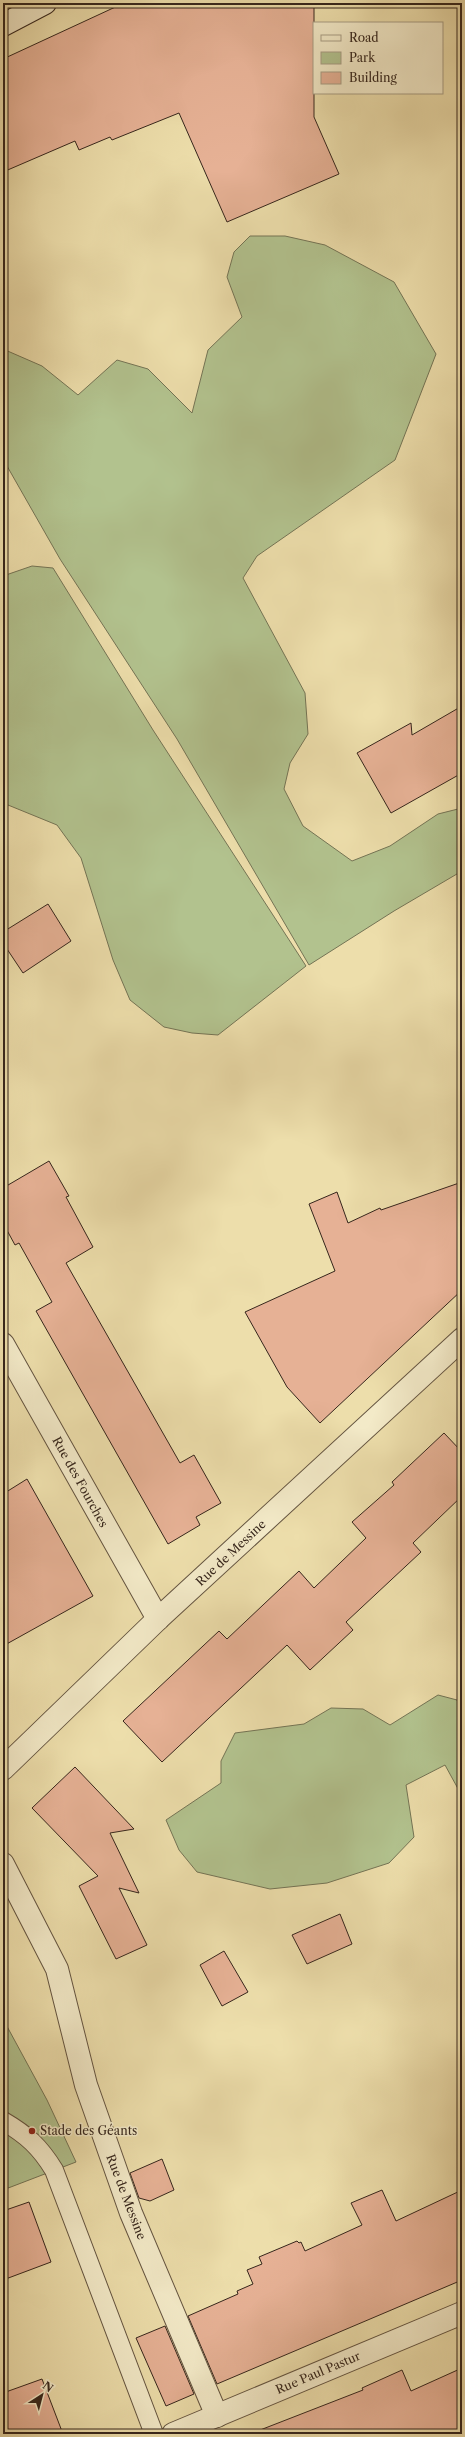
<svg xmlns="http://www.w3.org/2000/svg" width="465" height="2437" font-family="'Libre Caslon Text',serif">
<rect width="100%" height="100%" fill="#eddeab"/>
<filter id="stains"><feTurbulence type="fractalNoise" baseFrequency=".005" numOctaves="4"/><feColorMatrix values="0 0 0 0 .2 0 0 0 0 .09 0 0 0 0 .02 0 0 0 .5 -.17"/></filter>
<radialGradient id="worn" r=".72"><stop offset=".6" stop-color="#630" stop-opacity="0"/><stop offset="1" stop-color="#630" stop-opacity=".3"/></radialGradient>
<g fill="#b2c28e" stroke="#747455">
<polygon points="250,236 285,236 325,245 394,282 436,354 395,460 257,556 243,578 305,693 308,734 290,763 284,789 303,826 352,861 390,846 438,814 462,808 462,871 394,911 309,965 177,739 60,559 3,459 3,349 42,366 78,395 117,360 148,369 192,413 208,350 242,317 227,277 234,252"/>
<polygon points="32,566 53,568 153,730 306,966 218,1035 192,1033 164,1027 130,1000 113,960 81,858 57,825 8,805 3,808 3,576"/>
<polygon points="438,1695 457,1700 462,1711 462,1796 445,1765 406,1785 414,1837 389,1863 327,1883 270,1889 197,1872 179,1850 166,1820 221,1783 221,1761 235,1733 304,1724 331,1708 363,1709 390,1725"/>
<polygon points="3,2019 47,2100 76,2162 3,2190"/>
</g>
<g fill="#e6b195" stroke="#36261c">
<polygon points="124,3 314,3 314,117 339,174 227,222 179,113 112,140 110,137 79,150 75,141 3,172 3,59"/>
<polygon points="462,706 462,773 391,813 357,753 411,723 412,735"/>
<polygon points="48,904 71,941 23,973 3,943 3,932"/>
<polygon points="49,1161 69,1196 66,1197 93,1247 66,1263 180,1463 194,1455 221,1503 196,1517 200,1525 168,1544 36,1311 52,1302 19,1243 15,1245 3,1223 3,1188"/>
<polygon points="462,1182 462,1290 320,1423 287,1387 245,1312 335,1271 309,1204 337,1192 348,1223 380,1208 381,1210"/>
<polygon points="444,1433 462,1452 462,1496 413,1543 421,1552 346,1622 353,1630 310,1670 287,1645 162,1762 123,1721 219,1631 227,1639 299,1571 314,1588 366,1538 352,1522 394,1485 392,1482"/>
<polygon points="27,1479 93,1596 3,1646 3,1494"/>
<polygon points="75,1767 134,1829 110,1833 139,1893 119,1888 147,1945 116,1959 79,1886 98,1876 32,1808"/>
<polygon points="340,1914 352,1944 307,1964 292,1935"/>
<polygon points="224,1951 248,1992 222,2006 200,1965"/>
<polygon points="162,2159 174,2190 150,2201 139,2198 130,2173"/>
<polygon points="382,2190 396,2221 462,2190 462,2280 217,2384 188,2316 238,2294 237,2291 253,2284 247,2270 262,2264 259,2257 297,2241 299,2243 301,2242 305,2251 362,2225 351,2203"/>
<polygon points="29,2202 51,2262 3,2280 3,2211"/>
<polygon points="165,2326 194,2394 166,2406 136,2338"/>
<polygon points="462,2368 462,2434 255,2434 255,2432 363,2390 362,2388 402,2370 411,2391"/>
<polygon points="42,2379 63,2434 3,2434 3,2393"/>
</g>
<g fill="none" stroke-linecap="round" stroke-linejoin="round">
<defs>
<path id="lane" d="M3,2121C27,2135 40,2147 54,2170L154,2434"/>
<g id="street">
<polyline points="3,1344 158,1619"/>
<polyline points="3,1769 158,1619 462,1339"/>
<polyline points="3,1864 57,1969 86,2085 131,2213 217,2416"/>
<polyline points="173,2434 462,2313"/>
</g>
<polyline id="secondary" points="3,25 45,3"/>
</defs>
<use href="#lane" stroke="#645440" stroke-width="20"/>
<use href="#street" stroke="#645440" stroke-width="24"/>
<use href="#secondary" stroke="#36261c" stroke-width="24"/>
<use href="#lane" stroke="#f3eac8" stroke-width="18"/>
<use href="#street" stroke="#f3eac8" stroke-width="22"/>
<use href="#secondary" stroke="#f3eac8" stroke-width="22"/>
</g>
<circle fill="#8f2418" stroke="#f3eac8" stroke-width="1.5" cx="32" cy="2131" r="4"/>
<g text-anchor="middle" stroke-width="3" stroke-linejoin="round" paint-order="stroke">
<g font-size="12" fill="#36261c" stroke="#f3eac8">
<text transform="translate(80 1482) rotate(61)" y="4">Rue des Fourches</text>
<text transform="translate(231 1553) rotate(-43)" y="4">Rue de Messine</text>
<text transform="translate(126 2197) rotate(69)" y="4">Rue de Messine</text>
<text transform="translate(318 2373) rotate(-23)" y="4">Rue Paul Pastur</text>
</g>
<g font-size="12" fill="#36261c" stroke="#f3eac8" text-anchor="start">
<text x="40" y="2135">Stade des Géants</text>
</g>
</g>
<rect width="465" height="2437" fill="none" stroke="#eddeab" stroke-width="16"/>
<rect x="4" y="4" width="457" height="2429" fill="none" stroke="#36261c" stroke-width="2"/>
<rect x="8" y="8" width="449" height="2421" fill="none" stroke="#36261c"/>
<rect x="313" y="22" width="130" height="72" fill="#f3eac8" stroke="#a79c83"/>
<rect x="321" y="35" width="20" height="6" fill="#f3eac8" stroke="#a79c83"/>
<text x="349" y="42" font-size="12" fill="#36261c">Road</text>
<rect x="321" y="52" width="20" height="12" fill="#b2c28e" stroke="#a79c83"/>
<text x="349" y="62" font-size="12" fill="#36261c">Park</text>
<rect x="321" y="72" width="20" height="12" fill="#e6b195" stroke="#a79c83"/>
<text x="349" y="82" font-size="12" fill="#36261c">Building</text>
<g transform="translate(42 2395) rotate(36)" stroke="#f3eac8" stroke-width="3" paint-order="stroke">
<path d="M0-3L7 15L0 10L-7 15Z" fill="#36261c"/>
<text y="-6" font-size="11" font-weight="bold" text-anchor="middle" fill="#36261c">N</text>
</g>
<rect width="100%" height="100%" filter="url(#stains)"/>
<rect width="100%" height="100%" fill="url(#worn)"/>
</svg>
